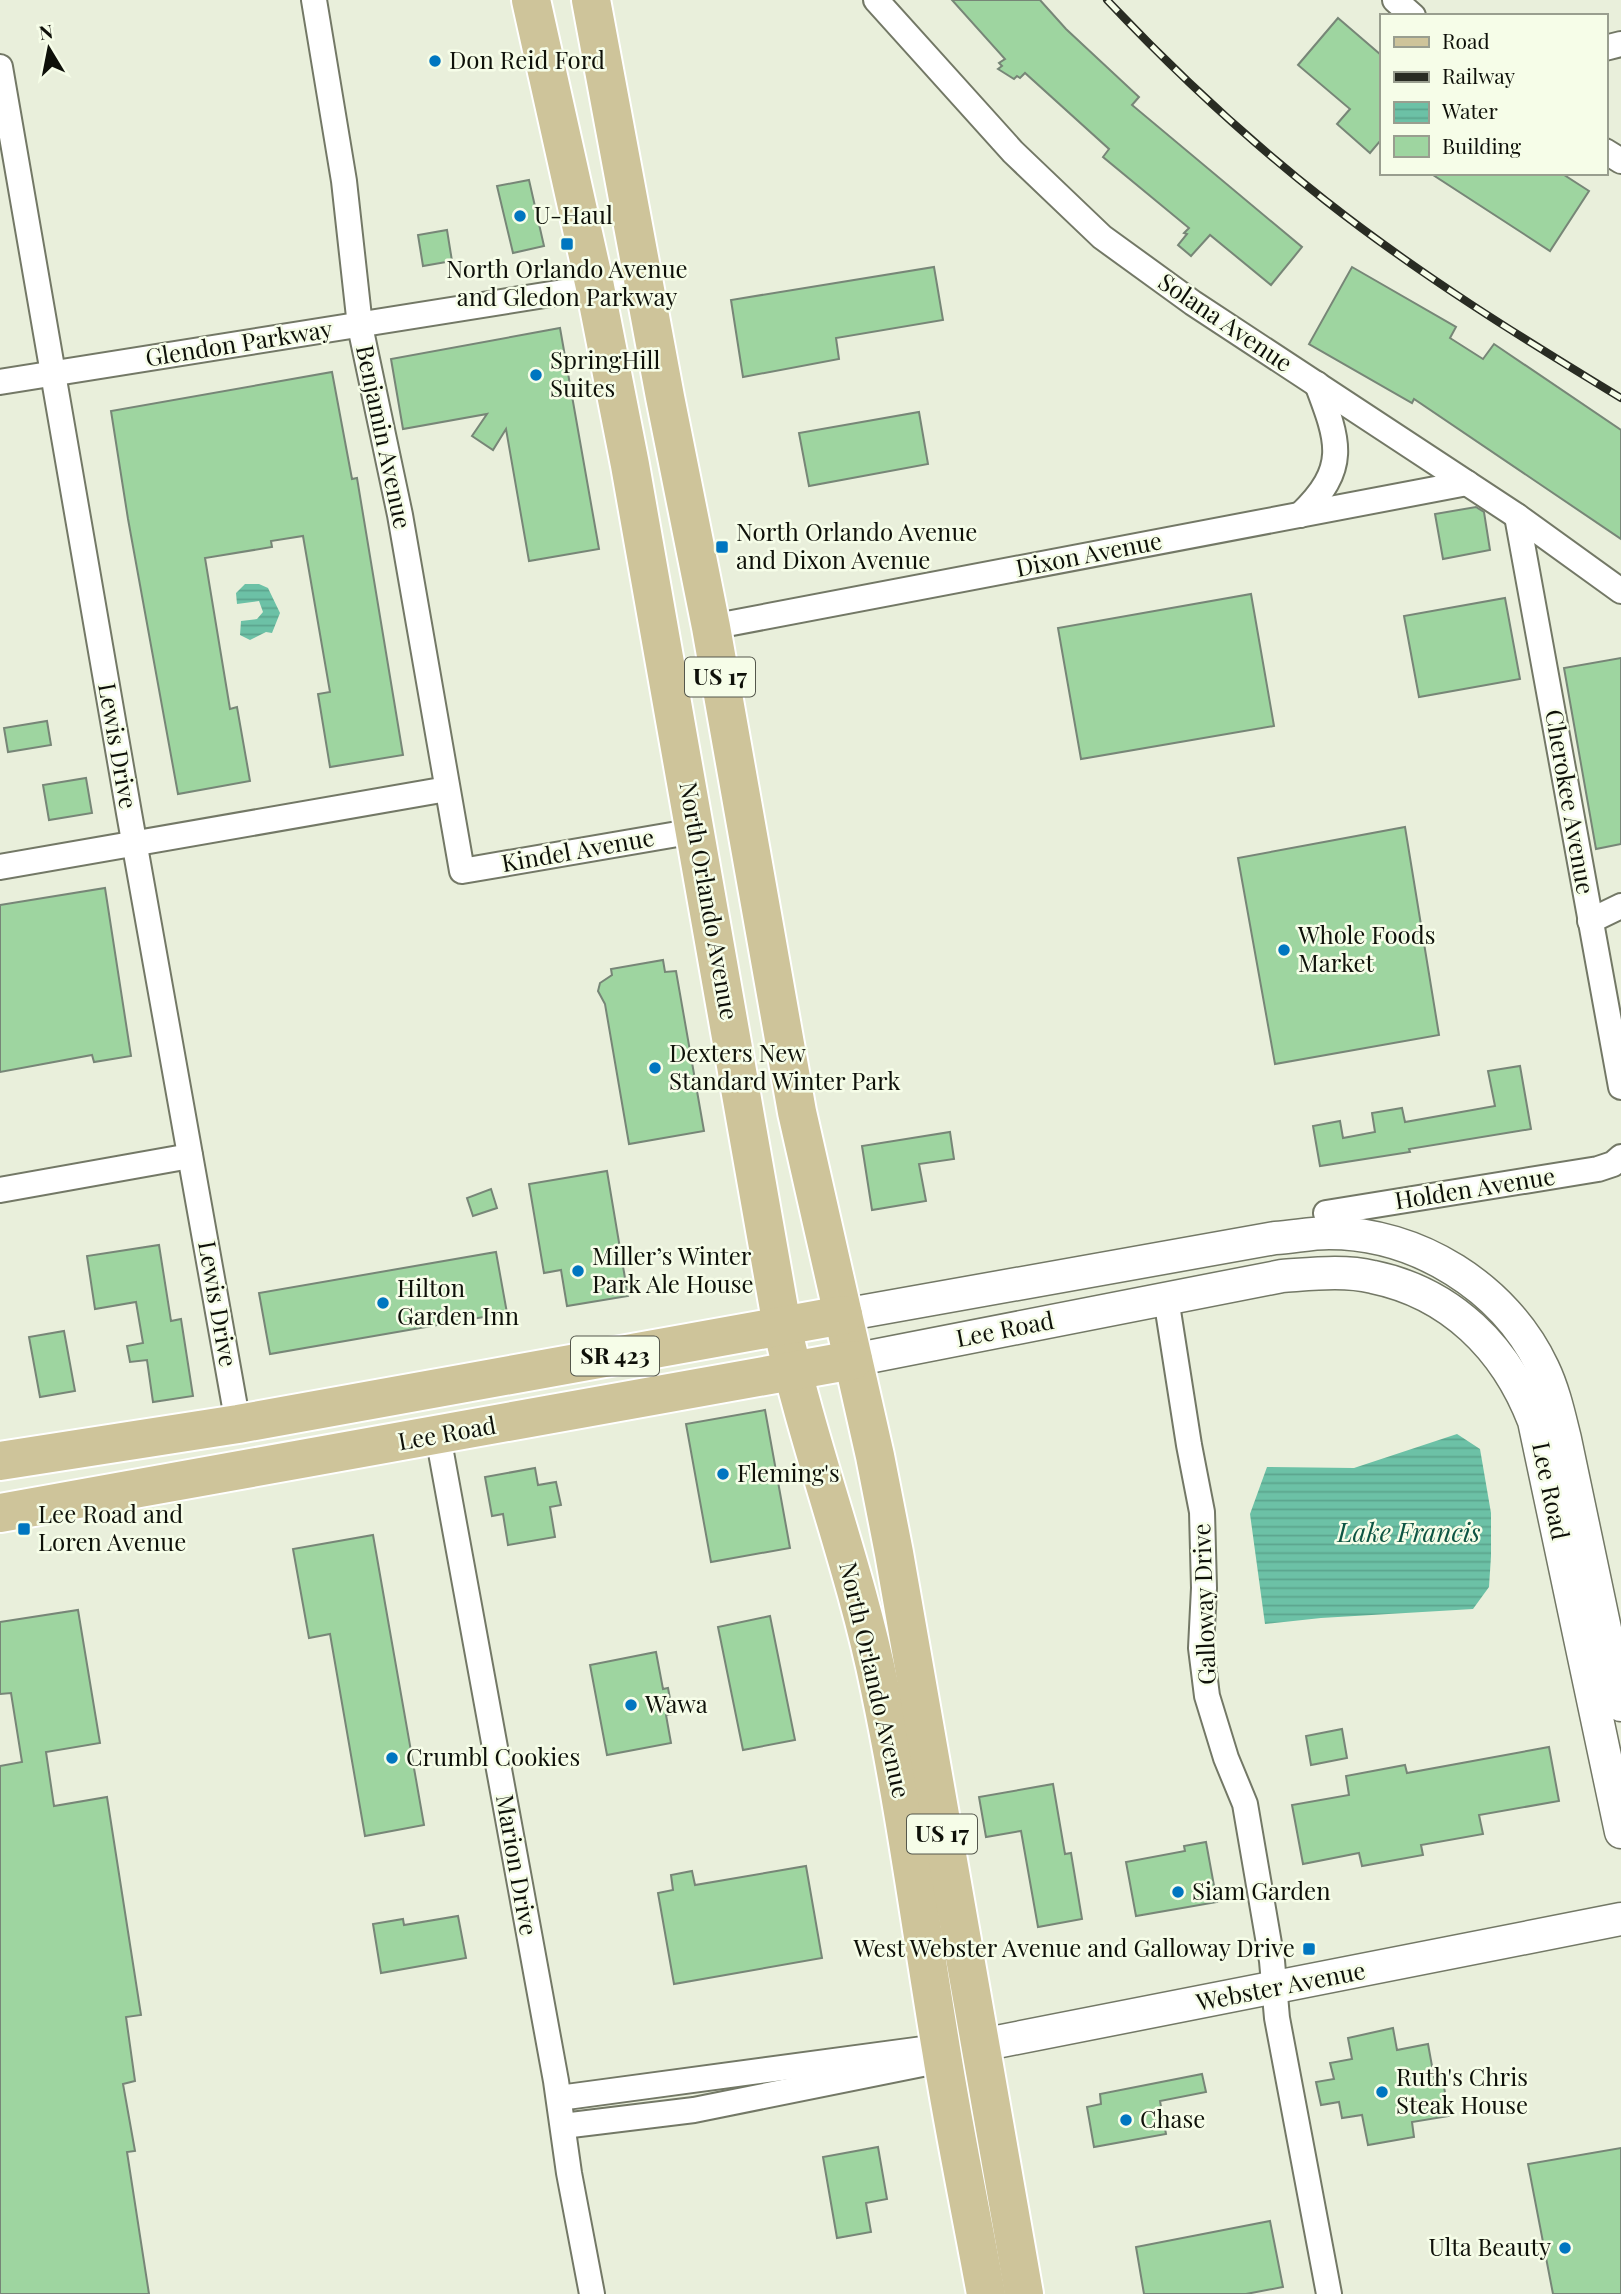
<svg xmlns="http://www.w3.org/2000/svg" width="1621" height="2294" font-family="'Playfair Display',serif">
<defs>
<pattern id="water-rules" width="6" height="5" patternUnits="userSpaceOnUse" patternTransform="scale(1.75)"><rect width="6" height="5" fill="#6cc1a6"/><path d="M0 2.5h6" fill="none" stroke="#5ca58e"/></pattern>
</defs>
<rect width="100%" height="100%" fill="#e9efdb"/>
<g fill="url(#water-rules)">
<polygon points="245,584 259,584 268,588 280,613 272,633 266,632 250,640 240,635 241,621 257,619 263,612 259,601 237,604 236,593"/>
<polygon points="1457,1434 1480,1449 1491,1513 1491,1556 1489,1587 1473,1609 1321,1618 1265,1624 1250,1514 1267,1467 1354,1468"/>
</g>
<g fill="#9ed5a0" stroke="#778677" stroke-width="2">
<polygon points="952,0 1040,0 1066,29 1139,97 1132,105 1302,247 1271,285 1210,235 1191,256 1178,245 1187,234 1184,233 1189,228 1103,157 1109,149 1025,73 1020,78 1017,76 1014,79 998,69 1002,66 999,63 1005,59"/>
<polygon points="1338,18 1381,55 1381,140 1370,153 1337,124 1350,109 1298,65"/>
<polygon points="1430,173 1561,173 1589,191 1550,251"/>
<polygon points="529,180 544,246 513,253 497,186"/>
<polygon points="447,230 452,261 423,266 418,235"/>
<polygon points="934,267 943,320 836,338 839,359 743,377 731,300"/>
<polygon points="1352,267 1456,327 1450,338 1483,359 1494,344 1621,430 1621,539 1414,399 1412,403 1309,344"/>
<polygon points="560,328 599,549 529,561 506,429 493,450 472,436 487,414 403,429 391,359"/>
<polygon points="332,372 352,479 357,478 403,755 330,767 318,694 330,692 303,536 271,541 272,547 205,558 230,709 237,707 250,781 178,794 128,519 111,411"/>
<polygon points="919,412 928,464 809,486 799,433"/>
<polygon points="1476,507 1484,512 1490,550 1443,559 1435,514"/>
<polygon points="1251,594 1274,726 1081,759 1058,628"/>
<polygon points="1505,598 1520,679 1419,697 1404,616"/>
<polygon points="1621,658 1621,844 1596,849 1564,668"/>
<polygon points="47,721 51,745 8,752 4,728"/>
<polygon points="86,778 92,813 49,820 43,785"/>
<polygon points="1405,827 1439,1035 1275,1064 1238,858"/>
<polygon points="105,888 131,1056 94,1062 92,1055 0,1072 0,905"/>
<polygon points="663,960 665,972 676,971 704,1131 629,1144 605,1004 598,991 600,983 612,975 611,969"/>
<polygon points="1520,1066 1531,1129 1409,1149 1410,1152 1320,1166 1313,1126 1340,1121 1343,1138 1375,1132 1372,1113 1402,1108 1405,1122 1495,1106 1488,1071"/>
<polygon points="950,1132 954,1159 919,1164 926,1201 872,1210 862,1146"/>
<polygon points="607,1171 628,1296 567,1306 561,1270 544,1273 529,1184"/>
<polygon points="491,1189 497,1208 473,1216 467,1198"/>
<polygon points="159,1245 171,1321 181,1319 193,1396 153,1402 147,1360 130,1362 127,1346 143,1343 136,1302 95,1309 87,1256"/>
<polygon points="496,1252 507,1313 270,1354 259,1293"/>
<polygon points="64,1331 75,1391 40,1397 29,1337"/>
<polygon points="765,1410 790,1548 711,1562 686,1424"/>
<polygon points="535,1468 538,1485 556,1482 561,1505 550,1507 555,1537 508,1545 503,1514 492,1516 485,1477"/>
<polygon points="373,1535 424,1825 365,1836 330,1634 309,1638 293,1549"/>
<polygon points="78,1610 100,1743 46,1752 54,1806 107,1797 141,2015 126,2017 135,2081 123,2084 135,2151 127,2152 149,2294 0,2294 0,1766 22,1762 11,1693 0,1694 0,1622"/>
<polygon points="770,1616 795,1740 743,1750 718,1627"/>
<polygon points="656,1652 663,1689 668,1688 673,1714 666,1715 671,1743 607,1755 590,1665"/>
<polygon points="1342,1729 1347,1758 1311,1765 1306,1736"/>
<polygon points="1549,1747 1559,1801 1479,1815 1483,1834 1421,1845 1423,1855 1362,1866 1359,1853 1303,1864 1292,1805 1349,1795 1346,1776 1405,1765 1407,1773"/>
<polygon points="1053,1784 1065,1854 1071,1853 1082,1919 1038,1927 1021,1831 986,1837 979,1797"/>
<polygon points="1206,1842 1217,1902 1136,1916 1126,1862 1185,1851 1184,1846"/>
<polygon points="806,1866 822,1958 674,1984 658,1893 673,1890 671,1875 692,1871 695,1885"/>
<polygon points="458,1916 466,1958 381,1973 373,1924 403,1919 404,1925"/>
<polygon points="1393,2028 1397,2050 1428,2044 1434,2077 1442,2075 1449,2116 1412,2122 1414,2137 1368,2145 1362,2115 1342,2118 1339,2102 1321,2105 1316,2082 1334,2079 1330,2063 1352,2059 1348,2038"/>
<polygon points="1202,2074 1206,2092 1160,2101 1166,2134 1094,2147 1087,2107 1101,2104 1100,2094"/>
<polygon points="878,2147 887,2199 866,2203 871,2232 837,2238 823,2157"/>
<polygon points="1621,2148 1621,2294 1553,2294 1528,2164"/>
<polygon points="1270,2221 1283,2287 1246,2294 1144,2294 1136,2247"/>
</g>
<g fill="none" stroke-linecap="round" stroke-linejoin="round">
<defs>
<g id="minor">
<polyline points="314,0 344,181 360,326 400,515 462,871 695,831"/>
<polyline points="876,0 1013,152 1102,237 1193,303 1517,516 1621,591"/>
<polyline points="1395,0 1413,16"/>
<polyline points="1605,48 1621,44"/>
<polyline points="0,67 129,813 238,1424"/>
<polyline points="1605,151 1621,161"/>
<polyline points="0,382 645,279"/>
<path d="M1300,515C1349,468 1339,442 1317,384"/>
<polyline points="1517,516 1621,1087"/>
<polyline points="711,627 1467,483"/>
<polyline points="0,867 447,789"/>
<polyline points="1590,921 1621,906"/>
<polyline points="0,1190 190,1156"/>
<polyline points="1326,1213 1598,1169 1613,1164 1621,1157"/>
<polyline points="1166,1298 1189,1445 1202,1512 1204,1588 1201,1648 1207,1696 1226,1758 1245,1804 1272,1961 1277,2018 1329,2294"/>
<polyline points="438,1436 556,2081 569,2173 592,2294"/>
<polyline points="559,2098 923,2049"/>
<polyline points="563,2126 694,2110 922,2064 941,2052"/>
</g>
<g id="tertiary">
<path d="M843,1315L1275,1238C1293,1237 1311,1233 1329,1233C1417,1233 1505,1287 1543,1368C1554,1391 1559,1415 1565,1439L1621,1705"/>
<path d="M853,1360L1282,1276C1312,1274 1344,1270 1373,1277C1451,1293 1506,1348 1534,1421L1621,1832"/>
<polyline points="956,2050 1621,1919"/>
</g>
<g id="primary">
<path d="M531,0L595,287L630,465L782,1326C809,1449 855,1566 880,1689C905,1808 921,1929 941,2049C954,2131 971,2212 986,2294"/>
<polyline points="591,0 665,397 711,627 797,1112 875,1456 894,1553 1024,2294"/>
<polyline points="0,1461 238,1424 843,1315"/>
<polyline points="0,1513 853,1360"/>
</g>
</defs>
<use href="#minor" stroke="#737866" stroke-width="28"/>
<use href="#tertiary" stroke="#737866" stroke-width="35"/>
<use href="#primary" stroke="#fff" stroke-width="42"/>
<use href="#minor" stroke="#fff" stroke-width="24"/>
<use href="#tertiary" stroke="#fff" stroke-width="32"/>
<use href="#primary" stroke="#cec49a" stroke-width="38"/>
<defs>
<path id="rail" d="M1107,0C1175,72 1248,140 1326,201C1419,274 1520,337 1621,398"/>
</defs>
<use href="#rail" stroke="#292c23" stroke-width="8"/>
<use href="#rail" stroke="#f6fde8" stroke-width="5" stroke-dasharray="16" stroke-linecap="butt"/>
</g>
<g fill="#0076c0" stroke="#f6fde8" stroke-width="2.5">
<circle cx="435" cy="61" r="7"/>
<circle cx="520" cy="216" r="7"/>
<rect x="560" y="237" width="14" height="14" rx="3.5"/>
<circle cx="536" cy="375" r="7"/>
<rect x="715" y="540" width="14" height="14" rx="3.5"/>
<circle cx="1284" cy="950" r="7"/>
<circle cx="655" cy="1068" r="7"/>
<circle cx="578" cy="1271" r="7"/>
<circle cx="383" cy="1303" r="7"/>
<circle cx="723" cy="1474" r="7"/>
<rect x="17" y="1522" width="14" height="14" rx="3.5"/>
<circle cx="631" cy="1705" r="7"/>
<circle cx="392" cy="1758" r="7"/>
<circle cx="1178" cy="1892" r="7"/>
<rect x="1302" y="1942" width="14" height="14" rx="3.5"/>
<circle cx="1382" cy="2092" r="7"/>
<circle cx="1126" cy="2120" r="7"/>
<circle cx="1565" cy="2248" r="7"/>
</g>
<g text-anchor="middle" stroke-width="5" stroke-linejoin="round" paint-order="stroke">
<g fill="#f6fde8" stroke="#54574c" stroke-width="2">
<rect x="685" y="657.5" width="70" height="39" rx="5"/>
<rect x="571" y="1336.5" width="88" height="39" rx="5"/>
<rect x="907" y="1814.5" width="70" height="39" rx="5"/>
</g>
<g font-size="23" font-weight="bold" fill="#0e1009">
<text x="720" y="685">US 17</text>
<text x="615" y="1364">SR 423</text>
<text x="942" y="1842">US 17</text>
</g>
<g font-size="24" fill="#0e1009" stroke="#f6fde8" text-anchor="start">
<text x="449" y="69">Don Reid Ford</text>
<text x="534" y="224">U-Haul</text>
<text x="567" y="278" text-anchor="middle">North Orlando Avenue<tspan x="567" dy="28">and Gledon Parkway</tspan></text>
<text x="550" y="369">SpringHill<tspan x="550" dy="28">Suites</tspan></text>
<text x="736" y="541">North Orlando Avenue<tspan x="736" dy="28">and Dixon Avenue</tspan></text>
<text x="1298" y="944">Whole Foods<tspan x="1298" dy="28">Market</tspan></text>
<text x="669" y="1062">Dexters New<tspan x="669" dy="28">Standard Winter Park</tspan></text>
<text x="592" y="1265">Miller’s Winter<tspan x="592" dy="28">Park Ale House</tspan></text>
<text x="397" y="1297">Hilton<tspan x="397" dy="28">Garden Inn</tspan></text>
<text x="737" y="1482">Fleming's</text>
<text x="38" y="1523">Lee Road and<tspan x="38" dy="28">Loren Avenue</tspan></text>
<text x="645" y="1713">Wawa</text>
<text x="406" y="1766">Crumbl Cookies</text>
<text x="1192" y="1900">Siam Garden</text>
<text x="1295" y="1957" text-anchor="end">West Webster Avenue and Galloway Drive</text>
<text x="1396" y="2086">Ruth's Chris<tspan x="1396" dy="28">Steak House</tspan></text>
<text x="1140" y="2128">Chase</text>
<text x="1551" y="2256" text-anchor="end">Ulta Beauty</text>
</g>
<g font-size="24" fill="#0e1009" stroke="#f6fde8">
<text transform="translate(1225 323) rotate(34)" y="8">Solana Avenue</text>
<text transform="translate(239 344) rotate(-9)" y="8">Glendon Parkway</text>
<text transform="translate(383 437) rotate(78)" y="8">Benjamin Avenue</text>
<text transform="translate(1089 555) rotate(-11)" y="8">Dixon Avenue</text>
<text transform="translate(117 746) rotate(80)" y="8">Lewis Drive</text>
<text transform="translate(1569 802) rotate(80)" y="8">Cherokee Avenue</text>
<text transform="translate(578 851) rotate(-10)" y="8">Kindel Avenue</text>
<text transform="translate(708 901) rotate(80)" y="8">North Orlando Avenue</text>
<text transform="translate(1475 1189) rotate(-9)" y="8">Holden Avenue</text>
<text transform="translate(217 1304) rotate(80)" y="8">Lewis Drive</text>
<text transform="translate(1005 1330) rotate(-11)" y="8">Lee Road</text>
<text transform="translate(447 1434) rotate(-10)" y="8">Lee Road</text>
<text transform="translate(1550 1491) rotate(78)" y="8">Lee Road</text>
<text transform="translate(1205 1604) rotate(-92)" y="8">Galloway Drive</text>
<text transform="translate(874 1680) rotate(77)" y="8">North Orlando Avenue</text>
<text transform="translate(516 1865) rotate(80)" y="8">Marion Drive</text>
<text transform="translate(1281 1987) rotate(-11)" y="8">Webster Avenue</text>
</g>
<g font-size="26" font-style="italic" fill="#0d5543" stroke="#f6fde8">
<text x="1409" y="1542">Lake Francis</text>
</g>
</g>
<rect x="1380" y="14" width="228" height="161" fill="#f6fde8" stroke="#999e8f" stroke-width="2"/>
<rect x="1394" y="37" width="35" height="10" fill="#cec49a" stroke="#999e8f" stroke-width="2"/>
<text x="1442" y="49" font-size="21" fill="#0e1009">Road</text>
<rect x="1394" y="72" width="35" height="10" fill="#292c23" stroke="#999e8f" stroke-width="2"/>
<text x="1442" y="84" font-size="21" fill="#0e1009">Railway</text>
<rect x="1394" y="102" width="35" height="21" fill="url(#water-rules)" stroke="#999e8f" stroke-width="2"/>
<text x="1442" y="119" font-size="21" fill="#0e1009">Water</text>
<rect x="1394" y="136" width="35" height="21" fill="#9ed5a0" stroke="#999e8f" stroke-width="2"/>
<text x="1442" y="154" font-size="21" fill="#0e1009">Building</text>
<g transform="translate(49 49) rotate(350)" stroke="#f6fde8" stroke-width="5" paint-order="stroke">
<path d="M0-5L12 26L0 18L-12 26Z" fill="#0e1009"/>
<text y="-10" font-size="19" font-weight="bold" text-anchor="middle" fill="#0e1009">N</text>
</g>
</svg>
